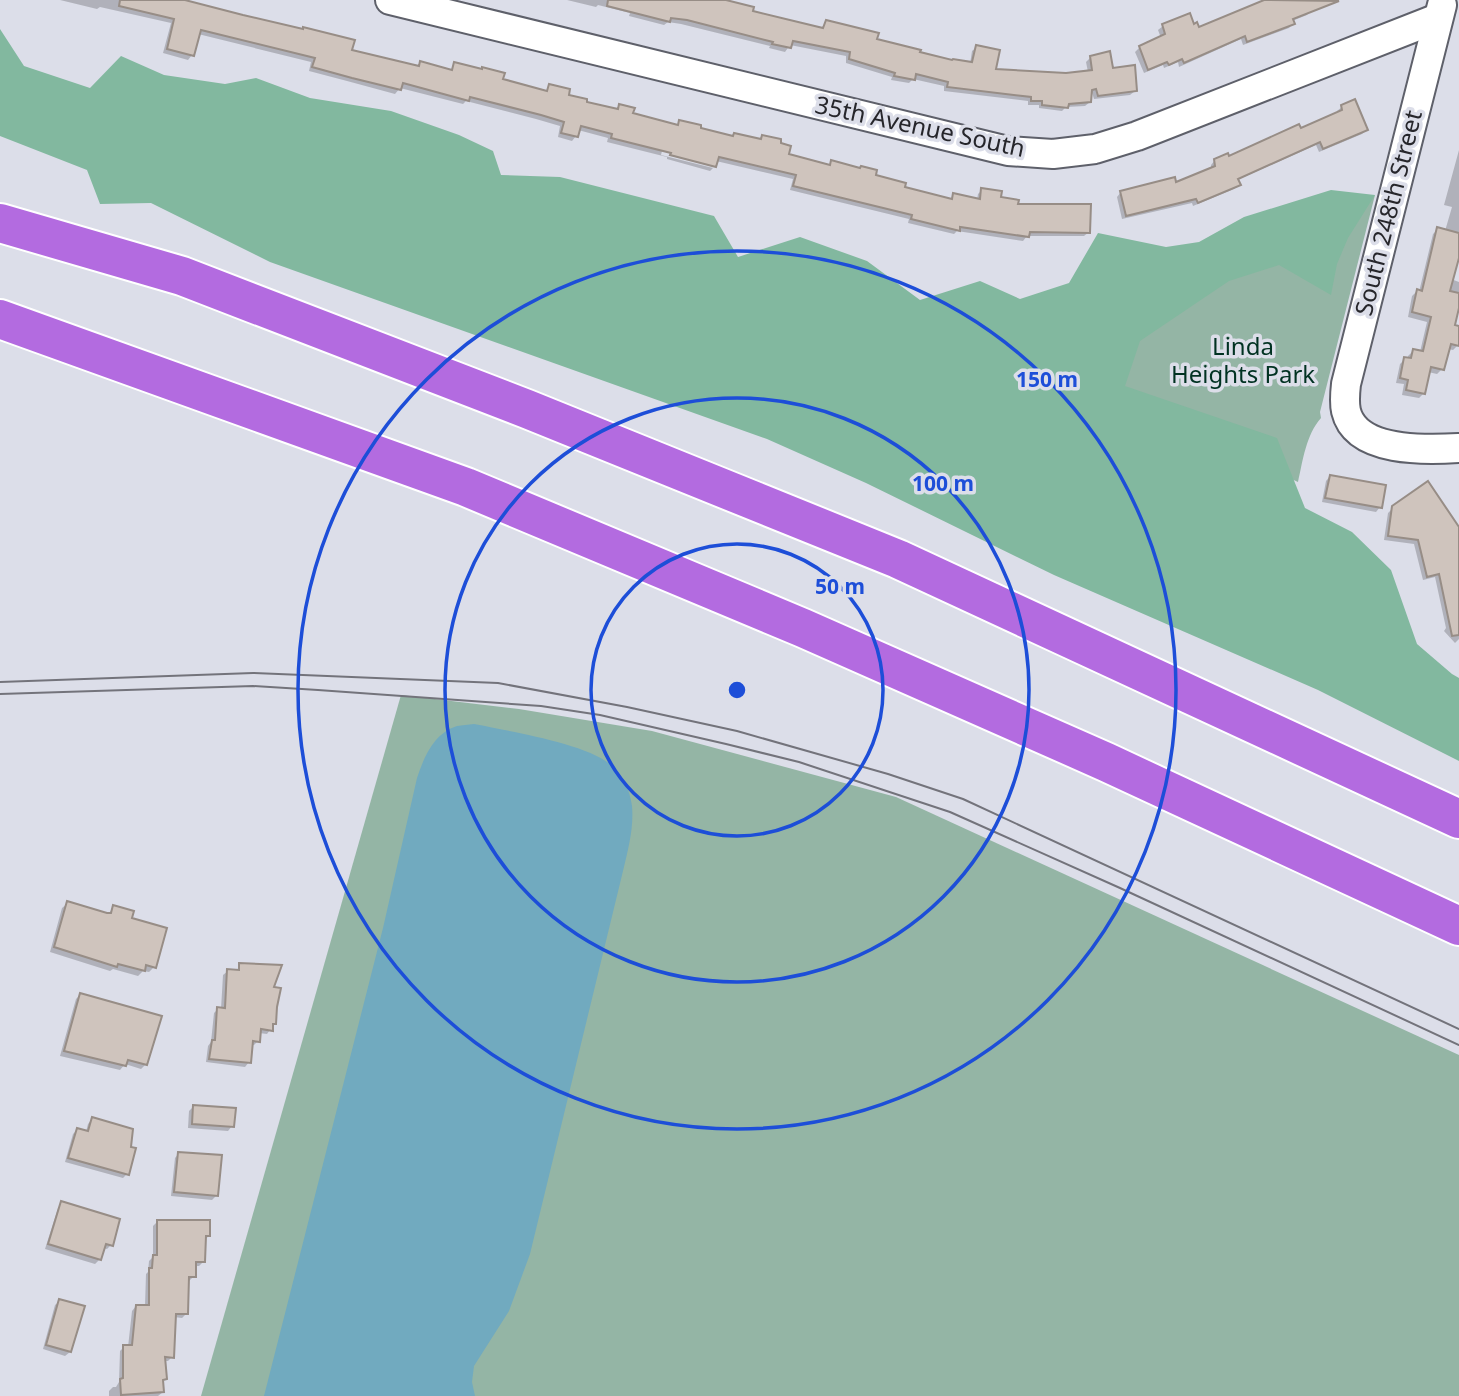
<svg xmlns="http://www.w3.org/2000/svg" width="1459" height="1396" font-family="'Noto Sans',sans-serif">
<rect width="100%" height="100%" fill="#dcdee9"/>
<g fill="#94b5a5">
<path d="M1375,195L1320,412L1321,418C1306,435 1303,460 1298,482L1114,397L1132,319Z"/>
<polygon points="401,695 519,709 652,731 896,797 1459,1055 1459,1396 201,1396"/>
</g>
<polygon fill="#82b89f" points="0,29 24,66 90,88 121,56 164,75 225,84 256,78 310,98 391,111 459,135 493,151 501,175 560,177 714,216 738,257 800,237 867,261 920,300 980,281 1020,299 1069,283 1098,233 1166,247 1199,242 1244,217 1331,190 1375,195 1348,238 1337,264 1331,295 1279,265 1229,281 1140,341 1125,386 1277,438 1305,508 1352,532 1391,570 1417,644 1452,674 1459,678 1459,761 1318,690 1054,575 866,483 767,439 270,262 151,203 100,204 87,170 0,136"/>
<path fill="#71aabf" d="M474,724L485,726C518,733 585,744 610,764C623,774 630,791 632,806C634,828 628,850 623,871L530,1254L509,1311L474,1366L472,1382L475,1396H264L383,928L417,778C424,757 434,733 457,726C462,725 468,725 474,724Z"/>
<g fill="#0003">
<polygon points="60,0 178,0 350,51 416,67 420,63 450,71 455,64 501,81 545,92 550,86 585,103 615,111 619,106 631,115 676,126 680,122 698,129 732,137 759,141 763,137 787,156 828,166 832,162 903,188 949,200 954,195 977,200 978,194 982,190 1016,205 1089,232 1084,236 1027,236 1023,241 957,231 954,234 908,223 909,219 790,190 793,179 716,161 714,167 714,165 662,151 661,155 713,168 710,171 667,159 667,157 607,142 608,138 578,130 576,136 572,141 558,137 560,126 536,119 466,101 463,104 400,88 395,94 347,81 309,71 311,62 198,34 192,55 188,60 163,53 171,23 100,7 97,9"/>
<polygon points="567,0 719,0 751,12 821,29 826,22 875,40 918,53 970,64 972,51 977,47 994,71 1066,75 1088,72 1086,62 1090,58 1112,70 1135,91 1130,95 1094,99 1091,89 1090,102 1085,106 1066,107 1062,111 1039,108 1039,105 1028,105 1028,101 944,91 944,86 913,79 909,83 891,80 892,77 846,63 846,56 790,45 785,52 769,48 770,46 681,24 668,22 664,25 629,16 630,13 598,5 596,7"/>
<polygon points="1267,0 1333,0 1311,10 1307,15 1292,21 1293,23 1289,28 1243,45 1241,39 1179,67 1178,62 1164,68 1163,65 1144,73 1135,52 1140,47 1161,38 1158,30 1163,26 1193,26 1198,29"/>
<polygon points="1342,107 1366,130 1362,134 1319,152 1316,145 1237,180 1239,185 1234,189 1193,206 1192,203 1122,219 1117,197 1121,192 1175,184 1211,169 1211,165 1215,160 1228,158 1338,113 1337,111"/>
<polygon points="1459,150 1459,251 1451,279 1459,282 1459,300 1453,326 1459,328 1459,340 1458,345 1453,350 1448,349 1442,369 1437,374 1428,372 1424,393 1419,398 1402,395 1404,384 1396,383 1400,364 1405,359 1408,359 1408,356 1413,351 1420,352 1427,322 1408,317 1412,296 1417,291 1419,292 1433,234 1438,229 1445,231 1452,207 1444,205"/>
<polygon points="1330,476 1380,507 1376,512 1322,502 1326,481"/>
<polygon points="1393,508 1459,530 1459,639 1455,643 1444,631 1446,628 1435,577 1423,580 1414,544 1384,540 1388,513"/>
<polygon points="68,903 108,915 114,906 130,920 154,967 149,972 143,971 138,976 113,969 110,971 50,952 62,908"/>
<polygon points="240,965 272,989 275,1023 267,1034 259,1033 258,1041 254,1045 251,1045 249,1062 245,1067 206,1062 208,1046 211,1042 214,1013 218,1009 221,1009 223,975 228,971 236,972"/>
<polygon points="80,995 146,1064 141,1069 125,1064 120,1070 60,1056 76,999"/>
<polygon points="194,1106 232,1126 228,1131 188,1128 189,1111"/>
<polygon points="92,1119 127,1174 123,1178 65,1162 73,1134 77,1130 86,1132 88,1124"/>
<polygon points="179,1153 216,1196 212,1200 171,1196 175,1158"/>
<polygon points="62,1203 111,1245 107,1249 103,1248 100,1259 95,1264 45,1249 58,1208"/>
<polygon points="157,1222 209,1236 204,1240 204,1261 199,1266 194,1266 194,1276 189,1281 187,1281 187,1313 182,1318 174,1317 172,1357 168,1361 164,1361 165,1379 162,1383 163,1392 158,1396 109,1396 109,1391 113,1387 116,1387 119,1382 120,1351 124,1347 128,1347 132,1311 136,1306 145,1306 146,1274 148,1272 149,1261 153,1257 153,1226"/>
<polygon points="60,1301 70,1352 65,1356 43,1349 55,1305"/>
</g>
<g fill="#cfc4bd" stroke="#978d86" stroke-width="2">
<polygon points="120,0 185,0 243,15 303,29 303,27 355,40 352,50 419,66 420,61 452,70 454,62 482,69 482,67 505,73 503,79 547,91 549,84 570,89 569,95 587,99 587,102 618,109 619,104 635,108 633,113 678,125 679,120 701,125 701,128 733,136 734,133 761,139 762,135 781,139 781,143 791,146 789,154 830,165 831,160 860,168 861,166 877,170 876,175 906,183 905,187 952,199 953,193 980,199 981,188 1002,191 1001,197 1019,200 1018,204 1091,204 1090,233 1030,232 1029,237 960,227 960,231 911,219 912,215 793,186 796,175 719,157 716,167 670,155 671,153 611,138 612,134 581,126 578,137 561,133 564,122 541,115 470,97 469,101 403,83 401,90 352,78 312,67 315,58 201,30 194,56 167,49 174,19 119,6"/>
<polygon points="608,0 726,0 754,7 753,11 823,28 826,20 879,33 877,39 921,50 920,52 952,60 953,59 972,62 976,45 1000,50 996,69 1066,73 1092,70 1090,56 1110,51 1113,68 1135,65 1137,91 1098,96 1096,89 1092,90 1091,102 1069,104 1068,108 1042,105 1042,101 1031,101 1031,97 947,87 948,82 916,74 915,80 894,76 895,73 849,59 850,52 793,41 791,48 772,44 773,42 687,20 671,18 670,22 607,6"/>
<polygon points="1264,0 1339,1 1293,19 1295,24 1247,42 1245,36 1184,63 1182,59 1169,65 1167,62 1148,70 1139,46 1165,34 1162,24 1190,13 1194,24 1197,22 1199,27"/>
<polygon points="1355,99 1368,130 1323,149 1320,142 1238,179 1241,185 1198,203 1196,199 1126,216 1120,191 1175,177 1176,182 1215,166 1214,159 1228,153 1229,156 1299,124 1301,128 1342,110 1341,105"/>
<polygon points="1437,227 1459,233 1459,258 1450,291 1459,293 1459,308 1455,325 1459,326 1459,346 1451,344 1444,370 1431,367 1425,394 1406,390 1408,380 1400,378 1404,357 1411,358 1413,349 1423,351 1431,317 1412,312 1417,289 1422,291"/>
<polygon points="1330,475 1386,485 1382,508 1325,498"/>
<polygon points="1428,481 1459,527 1459,635 1452,636 1439,574 1427,577 1418,540 1388,536 1392,506"/>
<polygon points="67,901 107,913 111,913 113,905 134,911 132,918 167,928 156,968 146,965 145,971 118,964 117,967 54,947"/>
<polygon points="239,963 282,965 274,987 281,988 277,1007 276,1024 273,1024 273,1031 261,1029 260,1042 253,1041 251,1063 209,1059 212,1040 215,1040 217,1007 225,1008 227,969 239,970"/>
<polygon points="80,993 162,1016 147,1065 128,1060 126,1066 64,1051"/>
<polygon points="193,1105 236,1108 234,1127 192,1124"/>
<polygon points="92,1117 133,1129 131,1147 136,1148 129,1175 68,1158 77,1128 88,1131"/>
<polygon points="178,1152 222,1155 218,1196 174,1192"/>
<polygon points="61,1201 120,1219 113,1246 106,1244 101,1260 48,1244"/>
<polygon points="157,1220 210,1220 210,1236 206,1236 205,1262 196,1262 196,1277 189,1277 188,1314 176,1314 174,1358 165,1357 167,1379 163,1380 164,1392 121,1395 120,1379 123,1378 123,1345 132,1345 136,1305 149,1305 149,1268 152,1268 153,1255 157,1255"/>
<polygon points="59,1299 85,1306 71,1352 46,1345"/>
</g>
<g fill="none" stroke-linecap="round" stroke-linejoin="round">
<defs>
<g id="minor">
<polyline points="390,0 1008,151 1053,154 1095,149 1137,136 1438,18"/>
<path d="M1442,5L1346,384C1345,393 1344,402 1346,411C1356,453 1426,450 1459,448"/>
</g>
<g id="highway">
<polyline points="0,223 182,276 527,409 898,559 1459,819"/>
<polyline points="0,319 466,487 803,628 1106,762 1459,926"/>
</g>
</defs>
<use href="#minor" stroke="#5e606a" stroke-width="32"/>
<use href="#highway" stroke="#fff" stroke-width="42"/>
<use href="#minor" stroke="#fff" stroke-width="28"/>
<use href="#highway" stroke="#b36be0" stroke-width="38"/>
<g stroke="#73737b" stroke-width="2">
<polyline points="0,682 253,673 498,683 627,707 737,731 888,774 963,799 1459,1029"/>
<polyline points="0,694 253,686 318,690 541,706 600,715 726,744 799,762 950,812 1120,888 1459,1045"/>
</g>
</g>
<g fill="none" stroke="#1d4ed8" stroke-width="3.5">
<circle cx="737" cy="690" r="146"/>
<circle cx="737" cy="690" r="292"/>
<circle cx="737" cy="690" r="439"/>
</g>
<g text-anchor="middle" stroke-width="7" stroke-linejoin="round" paint-order="stroke">
<g font-size="24" fill="#26262b" stroke="#dcdee9">
<text transform="translate(920 127) rotate(12)" y="8">35th Avenue South</text>
<text transform="translate(1389 213) rotate(-76)" y="8">South 248th Street</text>
</g>
<g font-size="24" fill="#013222" stroke="#dcdee9">
<text x="1243" y="355">Linda<tspan x="1243" dy="28">Heights Park</tspan></text>
</g>
</g>
<circle cx="737" cy="690" r="10" fill="#1d4ed8" stroke="#dcdee9" stroke-width="3.5"/>
<g font-size="21" text-anchor="middle" font-weight="bold" fill="#1d4ed8" stroke="#dcdee9" stroke-width="7" stroke-linejoin="round" paint-order="stroke">
<text x="1047" y="387">150 m</text>
<text x="943" y="491">100 m</text>
<text x="840" y="594">50 m</text>
</g>
</svg>
